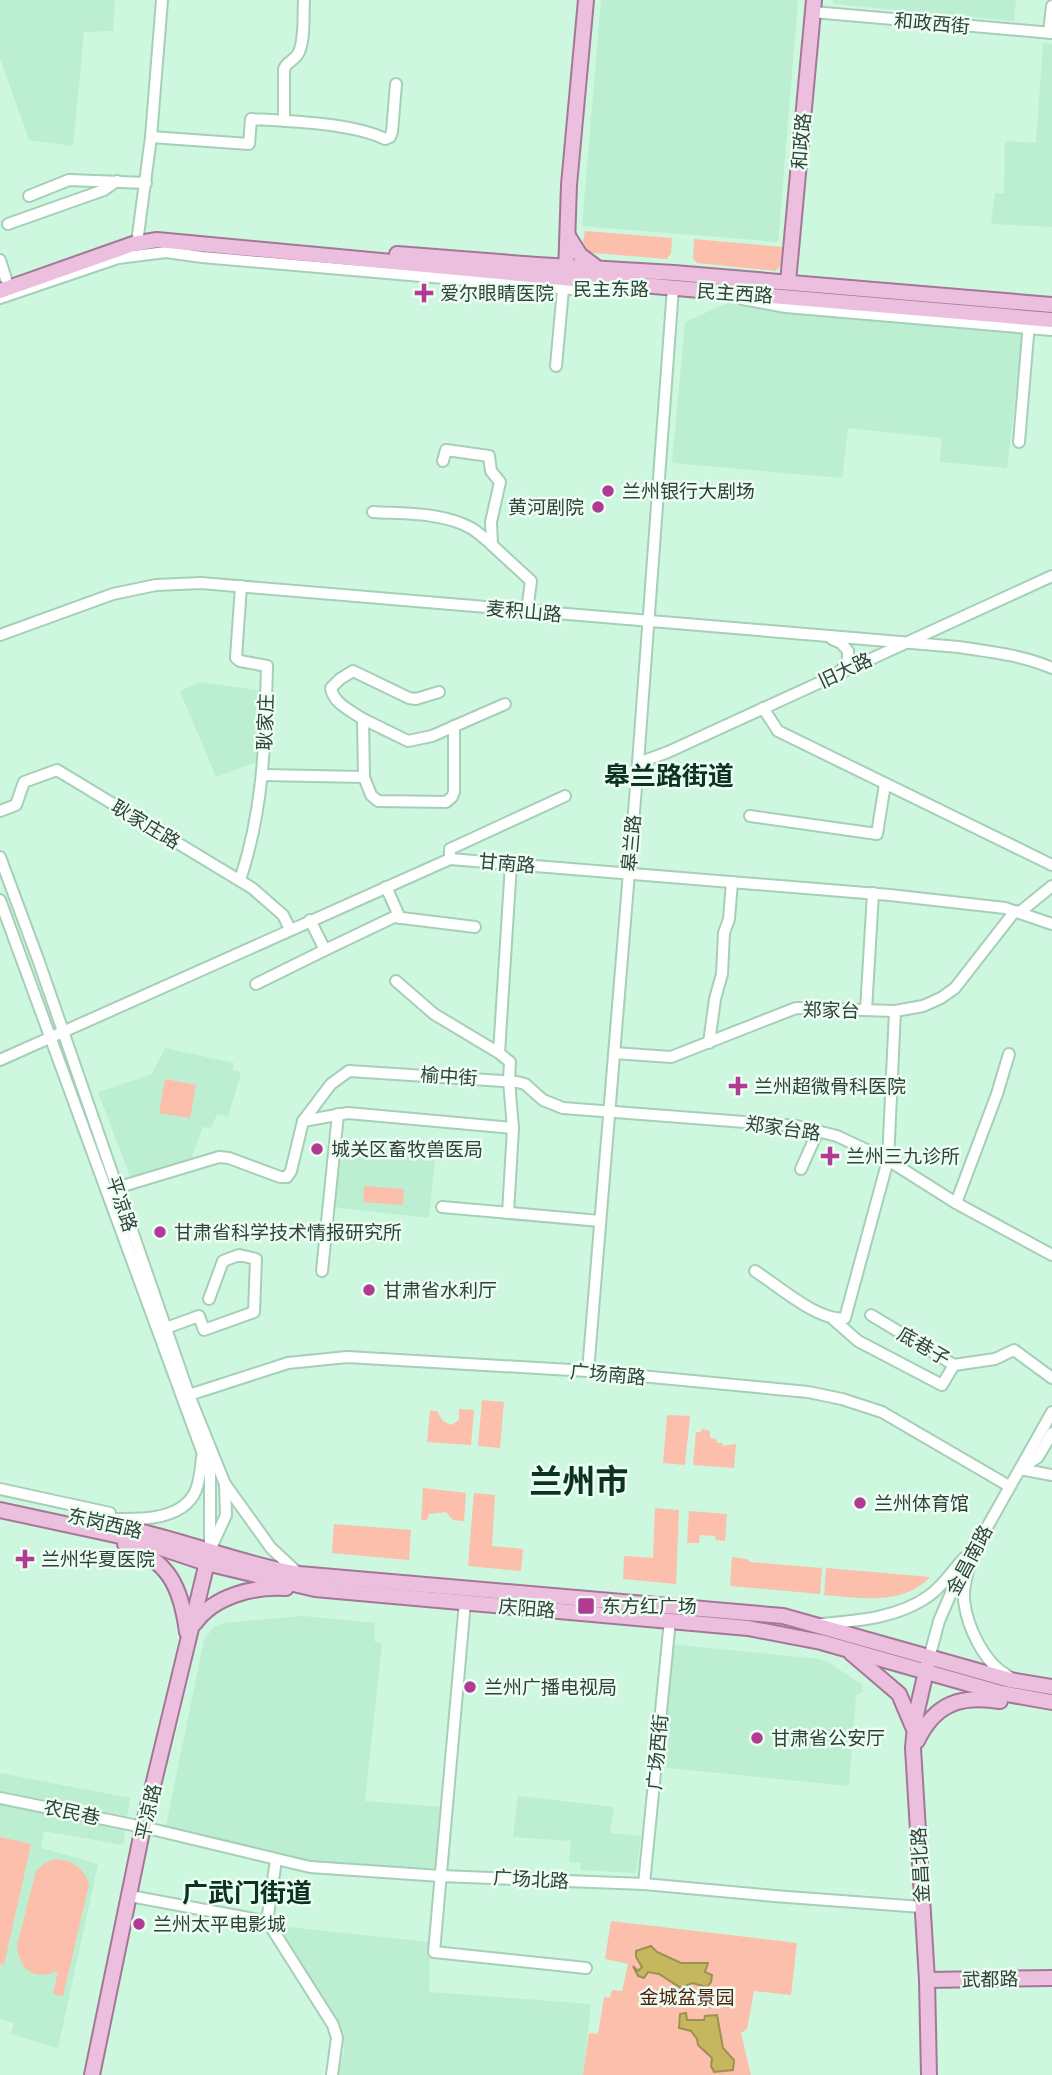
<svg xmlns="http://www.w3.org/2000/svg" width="1052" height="2075" font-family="'DM Sans','Noto Sans SC',sans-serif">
<rect width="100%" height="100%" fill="#cdf7de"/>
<g fill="#bceed1">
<polygon points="0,0 115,0 113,31 84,32 73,146 29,140 0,58"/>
<polygon points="601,0 798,0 778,242 582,226"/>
<polygon points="833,0 1016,0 1014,21 833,4"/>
<polygon points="1043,43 1052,44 1052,227 991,224 995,193 1004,193 1005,141 1036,143"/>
<polygon points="728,303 1024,325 1007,468 940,462 942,438 848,428 842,478 672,463 685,322"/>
<polygon points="200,682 258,690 262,698 259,761 216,777 180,691"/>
<polygon points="165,1048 234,1063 233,1070 241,1073 228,1117 217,1114 211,1128 203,1127 192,1156 197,1160 132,1181 98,1092 152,1074"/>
<polygon points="338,1149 435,1160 429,1218 333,1207"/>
<polygon points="303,1616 375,1623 374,1641 382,1643 365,1801 444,1807 440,1868 310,1863 166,1826 204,1640 214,1627 223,1623"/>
<polygon points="669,1644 820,1659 831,1664 862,1685 863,1692 856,1695 849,1786 659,1767"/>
<polygon points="0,1773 130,1798 123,1845 44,1831 41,1848 98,1864 58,2048 11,2034 14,2023 0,2019"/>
<polygon points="518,1796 614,1807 610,1833 641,1836 636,1873 580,1870 581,1863 569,1862 571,1841 513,1837"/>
<polygon points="278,1926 430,1942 429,1992 591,2004 583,2075 338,2075 345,2048"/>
</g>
<g fill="#fcbfab">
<polygon points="585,231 672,238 671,253 667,259 594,253 587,251 583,242"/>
<polygon points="694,239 782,247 781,265 776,271 697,263 693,259"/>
<polygon points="165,1079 196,1085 190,1118 159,1113"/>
<polygon points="364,1186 404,1189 403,1205 363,1202"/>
<polygon points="482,1400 504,1402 500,1448 478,1446"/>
<polygon points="459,1409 474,1410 471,1445 427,1442 430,1411 437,1411 443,1421 451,1425 459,1420"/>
<polygon points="667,1415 690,1416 685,1465 663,1463"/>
<polygon points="701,1429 710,1431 710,1438 716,1439 717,1443 722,1443 723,1446 736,1444 734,1468 693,1465 696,1432 701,1432"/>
<polygon points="423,1488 466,1493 464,1521 453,1520 446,1512 429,1514 427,1520 421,1520"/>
<polygon points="474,1493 495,1495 492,1546 523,1549 521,1571 468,1566"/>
<polygon points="655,1508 679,1510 676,1584 623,1579 624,1556 653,1558"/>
<polygon points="689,1511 727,1514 725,1541 716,1540 715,1536 700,1535 699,1543 687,1543"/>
<polygon points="334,1524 411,1530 409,1560 332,1553"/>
<polygon points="732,1557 747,1559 750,1562 822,1568 820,1594 730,1586"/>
<path d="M826,1568L930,1577C903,1606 859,1598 824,1595Z"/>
<polygon points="0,1837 31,1844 4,1965 0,1964"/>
<path d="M54,1859C71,1860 83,1866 89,1884L63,1996L53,1994L58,1971C35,1981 19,1971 17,1945L36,1871L44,1864Z"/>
<polygon points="611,1921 797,1943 791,1995 754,1991 747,2029 741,2033 751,2075 583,2075 589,2033 598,2034 604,1997 610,1998 612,1990 622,1991 628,1964 605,1959"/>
</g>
<g fill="#c6b65e" stroke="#999353" stroke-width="2">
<polygon points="651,1946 657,1952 681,1963 708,1963 705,1972 712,1975 711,1982 707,1987 692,1983 681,1988 659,1974 648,1972 644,1978 638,1976 633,1966 638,1971 642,1967 636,1957 636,1951"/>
<polygon points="686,2013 687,2020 704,2020 705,2016 717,2015 723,2048 734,2060 733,2070 714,2072 711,2066 712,2058 698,2045 697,2039 691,2031 679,2028 680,2014"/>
</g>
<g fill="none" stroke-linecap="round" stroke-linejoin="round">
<defs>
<g id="minor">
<polyline points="813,12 1052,33"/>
<polyline points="1049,33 1052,6"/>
<path d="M284,121V69C287,61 295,61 299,52C305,38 303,16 304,0"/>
<path d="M151,137L249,144L251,119C287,121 353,123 385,139L390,137L392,132L396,84"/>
<polyline points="29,196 69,180 146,183"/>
<polyline points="8,224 104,190 117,181"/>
<polyline points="138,235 151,137 162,0"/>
<polyline points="0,260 6,279"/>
<polyline points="0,298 118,258 166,252 202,257 594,291 632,290"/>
<polyline points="742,299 786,307 1052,330"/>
<polyline points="556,366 563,289"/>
<polyline points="1019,442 1029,323"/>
<polyline points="443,461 446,450 489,456 491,471 500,482 491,522 492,545 531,581 527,611"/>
<path d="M373,512C404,514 442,512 471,528C478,532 485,539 492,545"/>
<path d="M0,635L113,594L156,585L201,583L959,647C991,652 1022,655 1052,668"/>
<polyline points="832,639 841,643 848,651 848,663 840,671"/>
<polyline points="763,708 778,731 1052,865"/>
<polyline points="363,719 408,741 432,736 505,704"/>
<polyline points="638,763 668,752 1052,576"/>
<path d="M263,775L364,777L363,719C351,711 333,703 331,688L340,679L353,671L409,698L416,699L439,692"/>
<polyline points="364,777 371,795 378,801 446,802 452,797 454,792 454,726"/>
<polyline points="0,811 16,805 24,782 57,770 252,888 283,915 290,929"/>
<polyline points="750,816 877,834 885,784"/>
<polyline points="0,857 39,962 189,1395 225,1484 226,1515 210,1550"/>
<polyline points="450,859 450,849 565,796"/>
<path d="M240,880C264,808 265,741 267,666L240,661L236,658L241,586"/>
<polyline points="386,887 400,918"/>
<polyline points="0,900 210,1473 210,1547"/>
<polyline points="1020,912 1052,886"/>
<polyline points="310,920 325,950 394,917 475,927"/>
<polyline points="396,981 434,1014 499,1053"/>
<polyline points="256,984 325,950"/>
<polyline points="866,1010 873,893"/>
<polyline points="709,1043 715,999 722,974 724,933 729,919 732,882"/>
<polyline points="614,1053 671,1057 796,1008 895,1011 923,1006 941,998 955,988 1015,911"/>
<polyline points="0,1060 450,859 890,895 1005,908 1052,924"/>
<polyline points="303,1121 331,1084 349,1071 517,1082 525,1084 543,1100 563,1108 797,1126 837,1136 888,1160 956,1203 1052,1255"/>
<polyline points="801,1169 818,1131"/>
<polyline points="114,1191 126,1185 219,1157 229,1158 280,1177 287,1177 291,1171 303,1121 348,1113 513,1128"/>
<polyline points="956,1203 997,1094 1009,1054"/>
<polyline points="442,1207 600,1221"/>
<polyline points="508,1213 513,1128 509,1081 510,1062 499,1053 511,864"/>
<polyline points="322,1271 338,1114"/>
<path d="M755,1271C777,1285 820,1323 845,1318L888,1160L895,1011"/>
<polyline points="871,1315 954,1365 995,1359 1014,1350 1052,1378"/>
<polyline points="833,1319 858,1341 942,1385 954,1365"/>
<polyline points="166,1328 199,1316 204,1330 254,1312 256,1259 239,1255 223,1261 209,1299"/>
<polyline points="588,1371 638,763 673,288"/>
<polyline points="189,1395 288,1363 347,1357 588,1371 808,1392 842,1399 882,1412 1009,1486"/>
<polyline points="1023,1467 1038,1457 1052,1433"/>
<polyline points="1020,1469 1052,1475"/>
<polyline points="225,1484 271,1548 299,1574"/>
<polyline points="0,1489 110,1513"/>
<path d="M78,1517C113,1518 180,1529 196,1490C200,1480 201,1467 202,1457"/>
<path d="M969,1567C966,1578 963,1589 964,1600C967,1627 984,1663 1008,1676"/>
<polyline points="465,1602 434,1952 586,1968"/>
<path d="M819,1624C857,1621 899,1618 930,1595C943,1586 953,1570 964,1558"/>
<polyline points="928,1662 939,1621 955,1584 1052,1412"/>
<polyline points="0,1798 143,1827 310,1867 441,1876 644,1884 774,1896 922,1907"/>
<polyline points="276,1860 268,1915 271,1927 333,2025 337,2038 332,2075"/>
<polyline points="644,1884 670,1620"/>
<polyline points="130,1896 270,1922"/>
</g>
<g id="major">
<polyline points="568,236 580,255 596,267"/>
<polyline points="397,254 537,265 674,273 1052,305"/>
<polyline points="566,274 569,185 586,0"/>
<polyline points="788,282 814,0"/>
<polyline points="0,291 133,244 157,240 595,281 1052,320"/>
<polyline points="0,1510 134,1539 206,1563 315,1589 748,1628 821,1642 1001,1693 1052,1702"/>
<path d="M129,1529C186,1541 241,1564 299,1574L783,1616L1010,1680L1052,1687"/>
<path d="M125,1544C169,1561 181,1587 187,1632"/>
<path d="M195,1623C214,1596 254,1586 286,1588"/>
<polyline points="851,1653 899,1694 913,1727"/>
<polyline points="927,1667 916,1715 913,1748 927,1980 929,2075"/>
<path d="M917,1741C935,1703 961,1695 1000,1701"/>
<polyline points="927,1980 1052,1978"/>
<polyline points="92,2075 143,1827 209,1554"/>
</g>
</defs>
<use href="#minor" stroke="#a6cfb7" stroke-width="14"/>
<use href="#major" stroke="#a37896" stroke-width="18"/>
<use href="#minor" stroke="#fff" stroke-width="10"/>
<use href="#major" stroke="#edbfdf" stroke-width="14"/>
</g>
<g fill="#b13b93" stroke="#ecfdf3" stroke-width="2.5">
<path d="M420.5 282.5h7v7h7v7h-7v7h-7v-7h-7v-7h7z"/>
<circle cx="608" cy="491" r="7"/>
<circle cx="598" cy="507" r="7"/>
<path d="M734.5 1075.5h7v7h7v7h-7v7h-7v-7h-7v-7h7z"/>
<circle cx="317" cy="1149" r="7"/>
<path d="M826.5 1145.5h7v7h7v7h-7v7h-7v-7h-7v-7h7z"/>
<circle cx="160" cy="1232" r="7"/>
<circle cx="369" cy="1290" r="7"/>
<circle cx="860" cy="1503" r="7"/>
<path d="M21.5 1548.5h7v7h7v7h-7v7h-7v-7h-7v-7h7z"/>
<rect x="577" y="1597" width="18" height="18" rx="3.5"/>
<circle cx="470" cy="1687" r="7"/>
<circle cx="757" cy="1738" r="7"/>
<circle cx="139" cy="1924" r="7"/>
</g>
<g text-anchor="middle" stroke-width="5" stroke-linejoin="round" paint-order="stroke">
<g font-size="19" fill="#314238" stroke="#ecfdf3">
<text transform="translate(932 23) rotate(5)" y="7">和政西街</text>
<text transform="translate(801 141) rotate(-85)" y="7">和政路</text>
<text x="611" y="296">民主东路</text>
<text transform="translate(735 293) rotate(4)" y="7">民主西路</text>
<text transform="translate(524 611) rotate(5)" y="7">麦积山路</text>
<text transform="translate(845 670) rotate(-25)" y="7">旧大路</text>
<text transform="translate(265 722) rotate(-88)" y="7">耿家庄</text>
<text transform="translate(146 824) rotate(31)" y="7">耿家庄路</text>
<text transform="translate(631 843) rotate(-85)" y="7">皋兰路</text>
<text transform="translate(507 863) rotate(5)" y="7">甘南路</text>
<text transform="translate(831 1010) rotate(1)" y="7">郑家台</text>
<text transform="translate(449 1076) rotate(4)" y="7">榆中街</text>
<text transform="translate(783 1128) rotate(8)" y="7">郑家台路</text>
<text transform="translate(122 1204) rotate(71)" y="7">平凉路</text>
<text transform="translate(924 1346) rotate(30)" y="7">底巷子</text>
<text transform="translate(608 1374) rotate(5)" y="7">广场南路</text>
<text transform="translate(105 1523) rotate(13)" y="7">东岗西路</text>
<text transform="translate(969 1560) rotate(-62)" y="7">金昌南路</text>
<text transform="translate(527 1608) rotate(5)" y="7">庆阳路</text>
<text transform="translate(657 1752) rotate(-85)" y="7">广场西街</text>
<text transform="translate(72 1812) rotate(12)" y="7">农民巷</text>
<text transform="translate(148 1812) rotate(-77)" y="7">平凉路</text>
<text transform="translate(920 1865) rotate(-93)" y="7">金昌北路</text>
<text transform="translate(531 1879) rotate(3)" y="7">广场北路</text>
<text transform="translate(990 1979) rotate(-1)" y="7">武都路</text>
</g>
<g font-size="19" fill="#314238" stroke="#ecfdf3" text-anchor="start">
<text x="440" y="300">爱尔眼睛医院</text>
<text x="622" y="498">兰州银行大剧场</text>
<text x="584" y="514" text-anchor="end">黄河剧院</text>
<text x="754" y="1093">兰州超微骨科医院</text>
<text x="331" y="1156">城关区畜牧兽医局</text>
<text x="846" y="1163">兰州三九诊所</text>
<text x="174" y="1239">甘肃省科学技术情报研究所</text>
<text x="383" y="1297">甘肃省水利厅</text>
<text x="874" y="1510">兰州体育馆</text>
<text x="41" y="1566">兰州华夏医院</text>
<text x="602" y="1613">东方红广场</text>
<text x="484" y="1694">兰州广播电视局</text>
<text x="771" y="1745">甘肃省公安厅</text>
<text x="153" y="1931">兰州太平电影城</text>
</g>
<g font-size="19" fill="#511c08" stroke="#ecfdf3">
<text x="687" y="2004">金城盆景园</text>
</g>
<g font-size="26" font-weight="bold" fill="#0c3321" stroke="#ecfdf3">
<text x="669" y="785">皋兰路街道</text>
<text x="247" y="1902">广武门街道</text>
</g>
<g font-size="33" font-weight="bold" fill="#0c3321" stroke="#ecfdf3">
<text x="579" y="1493">兰州市</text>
</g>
</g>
</svg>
